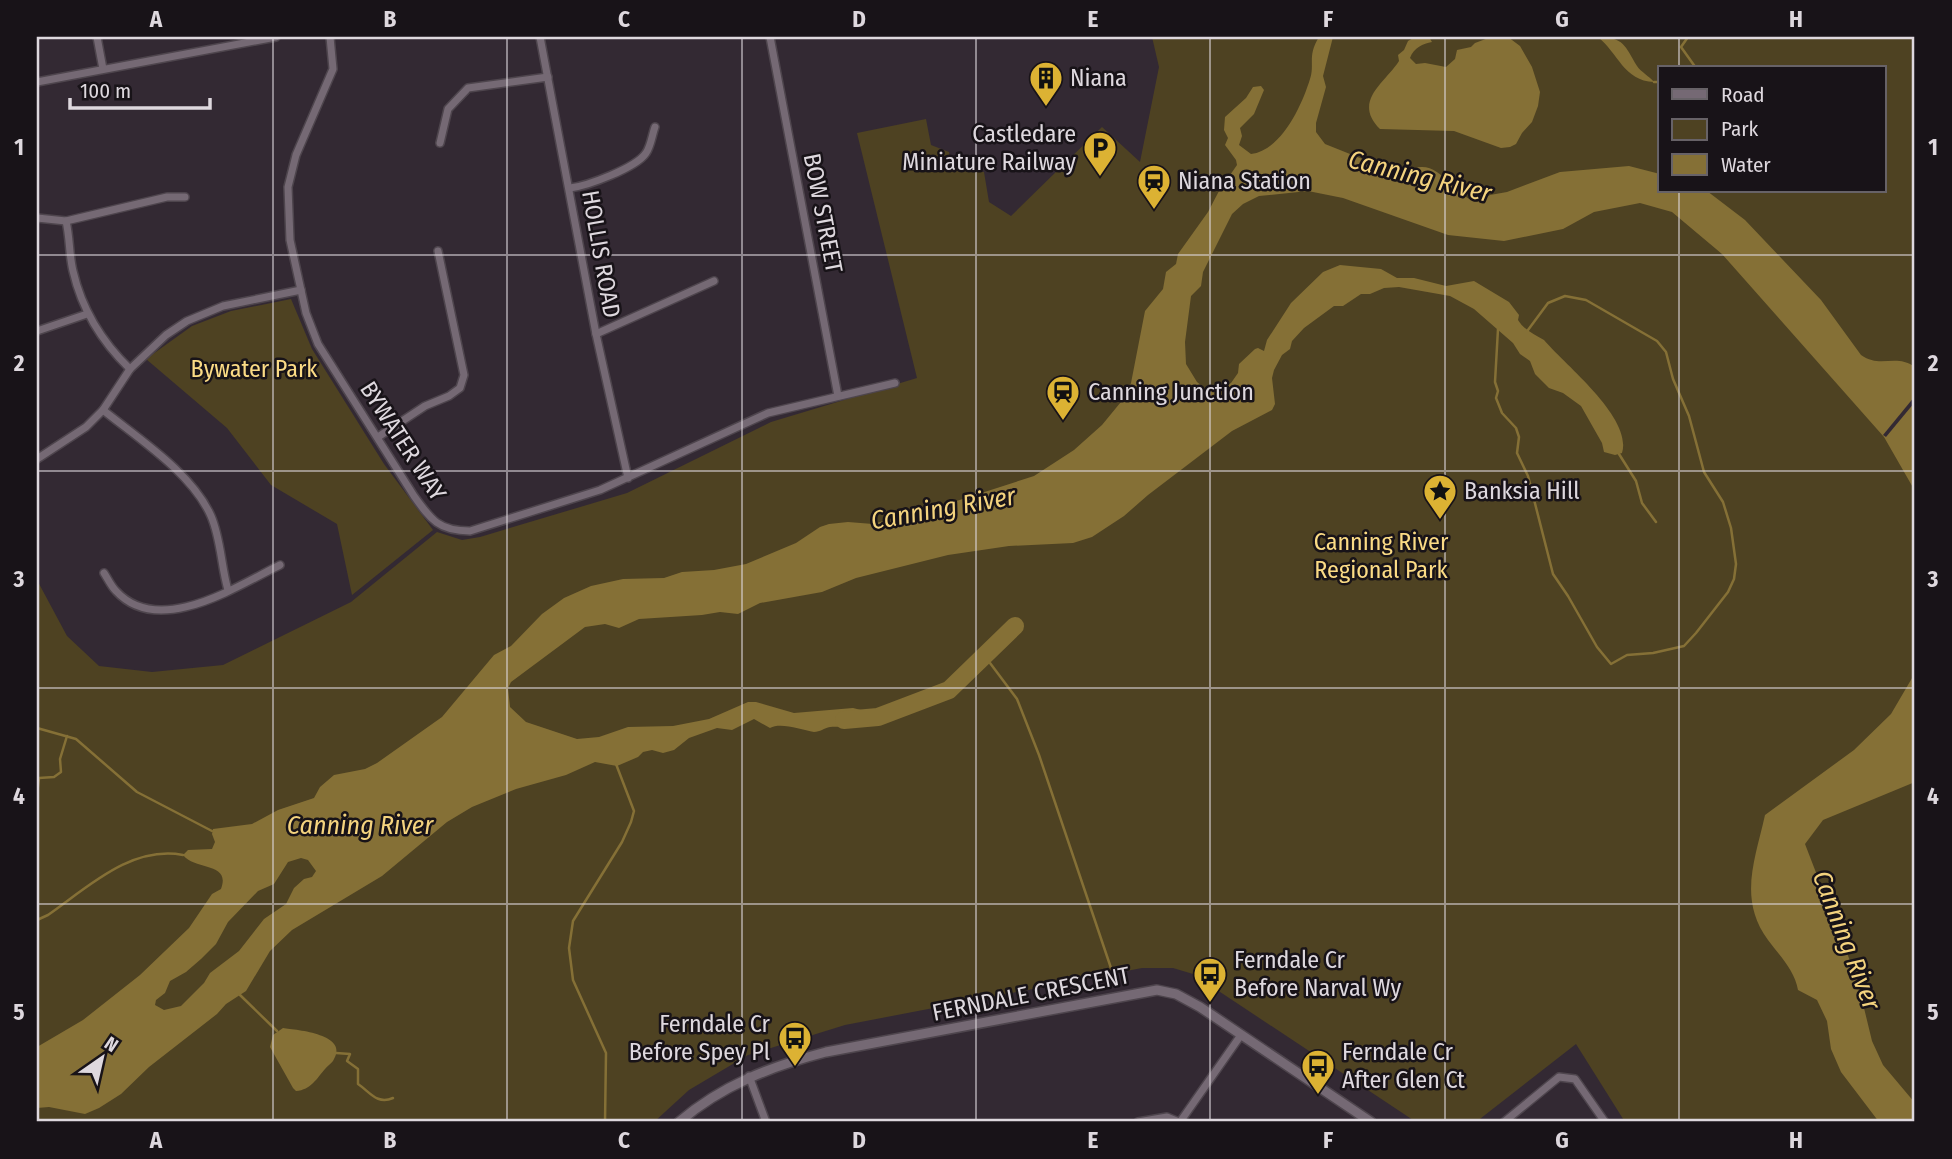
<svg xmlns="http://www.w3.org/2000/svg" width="1952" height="1159" font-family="'Fira Sans Condensed',sans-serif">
<rect width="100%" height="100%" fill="#332933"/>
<g fill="#4e4222" fill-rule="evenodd">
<path d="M1152,37H1915V1122H1625L1576,1044L1476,1122H1416L1193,974L1173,968H1142L845,1025L748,1055L689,1090L654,1122H37V580L67,636L99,666L152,672L223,665L351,602L437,532L462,540L480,537L627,493L771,422L917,378L857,133L926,119L931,145L949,152L952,168L984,172L989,202L1011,216L1102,127L1140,162L1159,67ZM1660,68H1884V191H1660Z"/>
<polygon points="291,299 312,349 384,464 433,530 352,595 337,524 271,485 227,428 146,359 192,326 231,311"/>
</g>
<g fill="#857036" fill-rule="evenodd">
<path d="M1319,37H1333L1323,76L1326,87L1316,123V132L1325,144L1400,174C1408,173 1413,167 1421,167C1443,166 1454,196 1477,202L1490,195L1507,192L1560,172L1629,166L1660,174V191H1707L1745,220L1821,300L1861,355C1881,369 1895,353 1915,367V491L1884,437L1722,254L1672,212L1640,203L1594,212L1563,229L1504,241L1448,235L1343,198L1308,191L1259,196L1243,204L1232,214L1203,272L1201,286L1191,296L1185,342L1186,364L1197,382L1207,390L1220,389L1231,383L1238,373L1239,364L1255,349L1258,348L1264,351L1267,340L1291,303L1323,272L1340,265L1381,269L1397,278H1414L1446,286L1474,281L1509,302L1519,315L1518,320C1524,330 1534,334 1544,340C1565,365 1633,418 1622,453L1615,455L1604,452L1602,443L1581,406L1563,393L1549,388L1535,374L1530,361L1520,354L1513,343L1474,309L1450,296L1399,287L1384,288L1370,294H1361L1343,306H1334L1304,328L1292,341L1290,349L1282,355L1274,370L1272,378L1275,404L1272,410L1232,431L1148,495L1124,516L1092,537L1073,543L1009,546L948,555L856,578L822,592L760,603L738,614L720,612L702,615L639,619L619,628L605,624L585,627L511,682L508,688L510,707L526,722L577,739L599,737L628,727L673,726L709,719L748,702H756L794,713L853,708L865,711L868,718C857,729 845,726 830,727C824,728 820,732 814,732C801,730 781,722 770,728L754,719L732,730L717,728L689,738L674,750L663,753L652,750L643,752L638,757L617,766L595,762L566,775L516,789L472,807L447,822L382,876L292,930L270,951L246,991L226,1004L217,1014L149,1067L121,1094L99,1108L85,1114L49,1107L37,1108V1047L83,1020L140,975L189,928L212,894L221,889C231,862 196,871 183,855L188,850L212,849L215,842L212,834L213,829L252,824L278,810L314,798L320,787L334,775L365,769L377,763L442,717L494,655L511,646L542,614L564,598L591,586L623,579L664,578L682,572L714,570L746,564L796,543L820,527L829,524L848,522L873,524L901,516H910L1034,476L1074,450L1102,425L1125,397L1131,383L1145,311L1163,289L1166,272L1176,264L1178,254L1208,212L1219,191L1237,165L1236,160L1225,145L1228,138L1224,130L1225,117L1246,98L1253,87L1261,86L1264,90L1254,114L1240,128L1242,136L1239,145L1251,154C1282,150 1302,105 1310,79C1315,64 1307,56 1319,37ZM301,858L308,860L316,871L312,877L304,879L294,888L286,904L264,919L239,951L210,973L204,983L181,1006L164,1010L155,1005L156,1000L165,993L170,981L186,972L201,959L216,944L228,922L258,891L274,884L288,862Z"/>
<path d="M1415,37H1429L1432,42C1423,44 1414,47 1410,58L1416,64L1425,63L1446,67L1455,59L1457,50L1471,47L1475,43L1491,37H1508L1520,46L1532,67L1540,92L1538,106L1532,122L1522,133L1516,144L1510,147L1501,148L1454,131L1380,129C1352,101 1385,83 1399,61L1398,55L1404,50L1408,41Z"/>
<path d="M1598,37C1624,37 1625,46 1637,66C1641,72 1649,76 1654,82C1624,81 1618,53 1598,37Z"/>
<path d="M1915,673V782L1823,820L1805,844L1857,979L1872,1041L1883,1065L1915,1103V1122H1879L1841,1072L1831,1049L1827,1021L1817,1000L1798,990C1795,971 1780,956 1768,940C1738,899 1755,860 1765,815L1854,750L1891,714Z"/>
<path d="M283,1028C297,1030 351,1034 333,1061C331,1064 327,1066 325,1069C317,1078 311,1090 296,1091L293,1088L270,1047L273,1035Z"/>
</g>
<polygon fill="#332933" points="1915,396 1915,402 1886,437 1883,435"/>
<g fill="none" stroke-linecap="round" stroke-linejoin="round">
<g stroke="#857036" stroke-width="2.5">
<polyline points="1688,37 1681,47 1696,68"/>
<polyline points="1654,82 1660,82"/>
<polyline points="1498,329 1495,382 1498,391 1496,398 1502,413 1516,428 1519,437 1517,453 1528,476 1553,574 1568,596 1597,647 1611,664 1627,655 1653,653 1684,646 1696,633 1728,592 1734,579 1736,564 1731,528 1723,502 1704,472 1689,416 1673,379 1666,352 1657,341 1586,300 1565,296 1548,303 1528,330"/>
<polyline points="1619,454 1636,481 1642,503 1656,522"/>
<polyline points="984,655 1017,699 1039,755 1113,974"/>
<polyline points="37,728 76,739 137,792 212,831"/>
<polyline points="37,794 39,778 54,777 61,772 60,759 67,736"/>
<path d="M37,920L48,915C87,888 131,845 183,855"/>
<polyline points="240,995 277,1031"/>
<path d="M336,1053L350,1054L347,1061L358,1069V1084C370,1092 377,1105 393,1098"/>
<polyline points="605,1122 606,1053 573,980 569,948 573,921 622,842 631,822 634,811 616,764"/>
</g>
<polyline stroke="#857036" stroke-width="18" points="844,720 878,717 949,690 1015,626"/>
<defs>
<g id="minor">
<polyline points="97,37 103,69"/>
<path d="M330,37L333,69L296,155L288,187L290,240L306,313L318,344L414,496C431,520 439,531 470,531L600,490L768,413L895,383"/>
<polyline points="540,37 596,334 628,478"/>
<polyline points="770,37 838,396"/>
<polyline points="37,82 276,37"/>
<polyline points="440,143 448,109 468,88 548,77"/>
<path d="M570,188C587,186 636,168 646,153C651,146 652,135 655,127"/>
<polyline points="37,218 66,221 167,197 185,197"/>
<path d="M66,221C70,238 69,255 73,271C82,310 101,341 130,369"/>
<polyline points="37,331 87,314"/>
<polyline points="596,334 714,281"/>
<path d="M103,410C139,439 192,473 211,516C221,539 221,566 228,590"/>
<polyline points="378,437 425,406 449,396 460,388 464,375 438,251"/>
<polyline points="37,459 86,427 103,410 130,369 166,335 187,321 223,306 301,290"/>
<path d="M104,573C108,579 111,586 116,591C159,638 237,586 280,565"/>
<polyline points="749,1076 766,1122"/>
<polyline points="1138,1122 1167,1117 1179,1122"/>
<polyline points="1180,1122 1241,1035"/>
<polyline points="1504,1122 1559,1077 1575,1079 1605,1122"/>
</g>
<path id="tertiary" d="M679,1122C722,1085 772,1066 826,1052L1157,990L1176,994L1200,1007L1371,1122"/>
</defs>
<use href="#minor" stroke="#4e454d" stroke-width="10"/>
<use href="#tertiary" stroke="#4e454d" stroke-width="12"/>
<use href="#minor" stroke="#756974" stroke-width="7"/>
<use href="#tertiary" stroke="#756974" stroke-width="9"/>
</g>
<path fill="none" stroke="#ded8de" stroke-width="2" stroke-opacity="0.55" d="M273,37V1122M507,37V1122M742,37V1122M976,37V1122M1210,37V1122M1445,37V1122M1679,37V68M1679,191V1122M37,255H1915M37,471H1915M37,688H1915M37,904H1915"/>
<defs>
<symbol id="building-pin" viewBox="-11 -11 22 30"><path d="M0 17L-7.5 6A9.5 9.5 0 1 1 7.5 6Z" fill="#dcb233" stroke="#181318"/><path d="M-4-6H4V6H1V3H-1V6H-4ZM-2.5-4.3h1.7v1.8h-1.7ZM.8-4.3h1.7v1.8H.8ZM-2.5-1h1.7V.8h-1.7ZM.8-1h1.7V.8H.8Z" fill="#111"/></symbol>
<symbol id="parking-pin" viewBox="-11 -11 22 30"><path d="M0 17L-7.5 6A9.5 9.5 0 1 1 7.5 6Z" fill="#dcb233" stroke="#181318"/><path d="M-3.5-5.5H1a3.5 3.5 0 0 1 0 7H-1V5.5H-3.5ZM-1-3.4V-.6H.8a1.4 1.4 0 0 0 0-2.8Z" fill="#111"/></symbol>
<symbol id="station-pin" viewBox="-11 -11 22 30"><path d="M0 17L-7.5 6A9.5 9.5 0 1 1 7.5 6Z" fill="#dcb233" stroke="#181318"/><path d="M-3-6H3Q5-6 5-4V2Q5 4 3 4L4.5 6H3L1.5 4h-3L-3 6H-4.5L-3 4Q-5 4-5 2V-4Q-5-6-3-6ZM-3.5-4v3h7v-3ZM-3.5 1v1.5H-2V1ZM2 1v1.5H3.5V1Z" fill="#111"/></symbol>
<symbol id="sight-pin" viewBox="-11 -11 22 30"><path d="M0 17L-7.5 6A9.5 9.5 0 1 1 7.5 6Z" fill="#dcb233" stroke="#181318"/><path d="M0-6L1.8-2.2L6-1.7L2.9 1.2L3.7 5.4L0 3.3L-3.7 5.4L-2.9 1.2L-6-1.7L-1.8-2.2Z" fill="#111"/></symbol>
<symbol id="bus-pin" viewBox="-11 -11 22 30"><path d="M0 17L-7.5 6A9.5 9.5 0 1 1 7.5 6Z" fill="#dcb233" stroke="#181318"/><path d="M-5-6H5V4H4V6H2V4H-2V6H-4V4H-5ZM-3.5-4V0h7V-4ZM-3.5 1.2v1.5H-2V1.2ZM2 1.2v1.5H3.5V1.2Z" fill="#111"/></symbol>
</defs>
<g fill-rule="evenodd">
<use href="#building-pin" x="1027" y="59" width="38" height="52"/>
<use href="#parking-pin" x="1081" y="129" width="38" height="52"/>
<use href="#station-pin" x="1135" y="162" width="38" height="52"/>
<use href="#station-pin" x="1044" y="373" width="38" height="52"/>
<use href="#sight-pin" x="1421" y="472" width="38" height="52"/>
<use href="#bus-pin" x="1191" y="955" width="38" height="52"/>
<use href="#bus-pin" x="776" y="1019" width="38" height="52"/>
<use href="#bus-pin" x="1299" y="1047" width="38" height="52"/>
</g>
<g text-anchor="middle" stroke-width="5" stroke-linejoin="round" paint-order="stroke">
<g font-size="24" fill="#ded8de" stroke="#181318" text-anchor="start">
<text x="1070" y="86">Niana</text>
<text x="1076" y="142" text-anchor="end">Castledare<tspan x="1076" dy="28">Miniature Railway</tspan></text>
<text x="1178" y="189">Niana Station</text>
<text x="1088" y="400">Canning Junction</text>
<text x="1464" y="499">Banksia Hill</text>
<text x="1234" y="968">Ferndale Cr<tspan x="1234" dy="28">Before Narval Wy</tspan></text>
<text x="770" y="1032" text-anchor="end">Ferndale Cr<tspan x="770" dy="28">Before Spey Pl</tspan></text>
<text x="1342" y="1060">Ferndale Cr<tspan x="1342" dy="28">After Glen Ct</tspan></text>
</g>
<g font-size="24" fill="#ded8de" stroke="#181318">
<text transform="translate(823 213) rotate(79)" y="8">BOW STREET</text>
<text transform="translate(601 254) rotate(80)" y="8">HOLLIS ROAD</text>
<text transform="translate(403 441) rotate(57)" y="8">BYWATER WAY</text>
<text transform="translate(1031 994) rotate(-11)" y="8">FERNDALE CRESCENT</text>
</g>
<g font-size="24" fill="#fbdb85" stroke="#181318">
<text x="254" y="377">Bywater Park</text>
<text x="1381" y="550">Canning River<tspan x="1381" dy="28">Regional Park</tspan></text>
</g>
<g font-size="26" font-style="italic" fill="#f4d37e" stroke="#181318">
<text transform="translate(1420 176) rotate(14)" y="9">Canning River</text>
<text transform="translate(943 508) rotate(-10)" y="9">Canning River</text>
<text x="360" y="834">Canning River</text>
<text transform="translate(1847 940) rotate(69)" y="9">Canning River</text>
</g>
</g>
<rect width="1952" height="1159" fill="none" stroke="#181318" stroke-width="77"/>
<rect x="1658" y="66" width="228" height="126" fill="#181318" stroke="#676267" stroke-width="2"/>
<rect x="1672" y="89" width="35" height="10" fill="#756974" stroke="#676267" stroke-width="2"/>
<text x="1721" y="102" font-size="21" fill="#ded8de">Road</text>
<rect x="1672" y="119" width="35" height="21" fill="#4e4222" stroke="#676267" stroke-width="2"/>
<text x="1721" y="136" font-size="21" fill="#ded8de">Park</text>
<rect x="1672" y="154" width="35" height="21" fill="#857036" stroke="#676267" stroke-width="2"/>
<text x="1721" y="172" font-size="21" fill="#ded8de">Water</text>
<g transform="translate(102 1058) rotate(34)" stroke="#181318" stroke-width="5" paint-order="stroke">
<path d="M0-5L12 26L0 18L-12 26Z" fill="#ded8de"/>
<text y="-10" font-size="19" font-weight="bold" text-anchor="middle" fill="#ded8de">N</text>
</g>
<path d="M70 98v10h140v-10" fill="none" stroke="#ded8de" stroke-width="3.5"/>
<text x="80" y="98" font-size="21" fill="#ded8de" stroke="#181318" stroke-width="5" paint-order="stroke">100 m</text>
<rect x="38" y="38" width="1875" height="1082" fill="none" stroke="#ded8de" stroke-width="2.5"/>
<g font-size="23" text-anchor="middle" font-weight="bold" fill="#ded8de">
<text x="156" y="27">A</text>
<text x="390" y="27">B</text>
<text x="624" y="27">C</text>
<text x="859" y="27">D</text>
<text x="1093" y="27">E</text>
<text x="1328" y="27">F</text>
<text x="1562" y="27">G</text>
<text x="1796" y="27">H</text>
<text x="19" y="155">1</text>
<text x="1933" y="155">1</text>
<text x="19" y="371">2</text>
<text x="1933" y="371">2</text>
<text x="19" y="587">3</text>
<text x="1933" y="587">3</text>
<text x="19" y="804">4</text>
<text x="1933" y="804">4</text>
<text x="19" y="1020">5</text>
<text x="1933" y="1020">5</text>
<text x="156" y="1148">A</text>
<text x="390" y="1148">B</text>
<text x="624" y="1148">C</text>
<text x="859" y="1148">D</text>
<text x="1093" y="1148">E</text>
<text x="1328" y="1148">F</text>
<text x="1562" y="1148">G</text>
<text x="1796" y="1148">H</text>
</g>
</svg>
